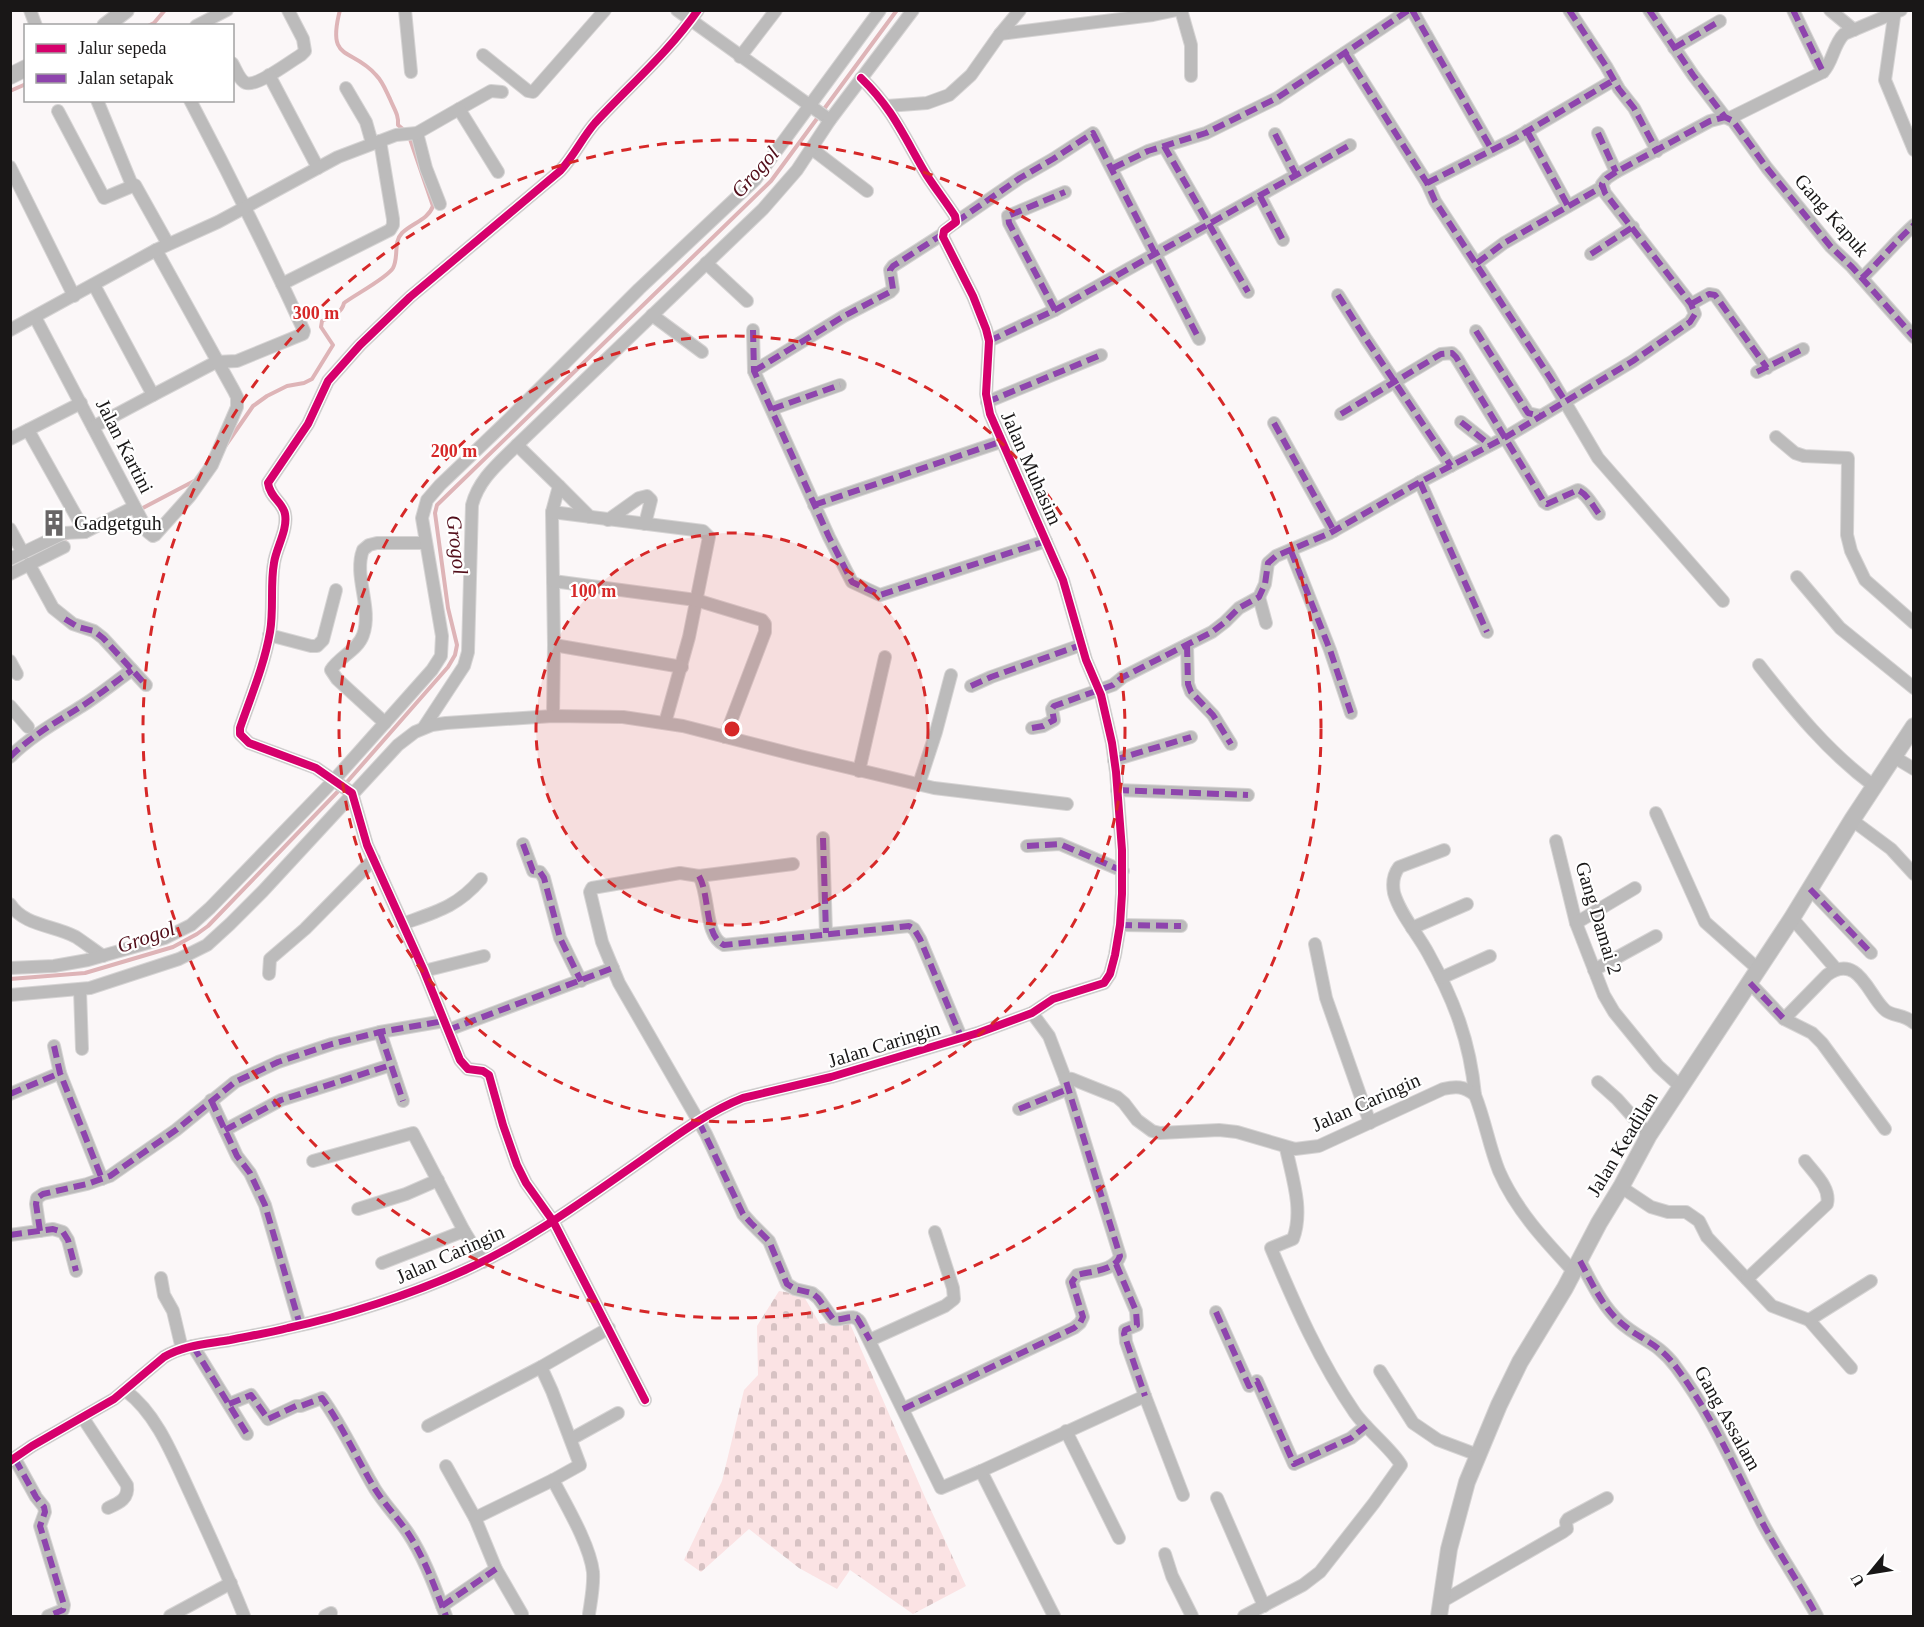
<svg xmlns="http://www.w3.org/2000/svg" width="1924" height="1627" font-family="Georgia,serif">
<defs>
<pattern id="cemetery-stones" width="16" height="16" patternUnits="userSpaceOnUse" patternTransform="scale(1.5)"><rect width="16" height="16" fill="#fbe3e4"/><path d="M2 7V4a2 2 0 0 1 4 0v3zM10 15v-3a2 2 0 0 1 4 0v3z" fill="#d7c2c3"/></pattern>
</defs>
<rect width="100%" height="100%" fill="#fbf7f8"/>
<polygon fill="url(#cemetery-stones)" points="779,1291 803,1295 820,1324 848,1319 924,1495 966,1586 913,1614 850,1570 837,1589 799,1568 749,1529 701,1572 684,1560 722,1481 744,1390 758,1375 757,1326"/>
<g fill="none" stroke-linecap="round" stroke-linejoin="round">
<g stroke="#deb4b7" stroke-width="4">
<path d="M340,10C326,63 352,47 376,75C383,82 386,91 390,99C394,109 399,115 398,125L404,130"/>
<polyline points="148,26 154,23 165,10"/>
<polyline points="10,91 26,84"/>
<path d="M226,445L253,406L267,396L287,386L304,383L312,379L333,345L321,327L322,321C331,317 342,313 344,303C356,294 387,278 393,268C399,257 393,242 402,233C412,223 428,220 433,206L409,136"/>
<polyline points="139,510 196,480"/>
<polyline points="25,560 69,537"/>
<polyline points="10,979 85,973 173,947 197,934 208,926 347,782 448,667 455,655 457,645 448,608 435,513 437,505 771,181 897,10"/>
</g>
<defs>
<g id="street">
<polyline points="30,10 36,26"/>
<polyline points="405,10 411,72"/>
<polyline points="677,10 830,120"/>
<polyline points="1181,10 1191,45 1191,76"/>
<polyline points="1412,10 1492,150"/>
<polyline points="1569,10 1606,66 1619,89 1634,108 1657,151"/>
<polyline points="1649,10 1693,75 1725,117 1733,121 1767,168 1831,247 1852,267 1914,337"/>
<polyline points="1793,10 1823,72"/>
<polyline points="1830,10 1854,30"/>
<polyline points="1895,10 1885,80 1914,150"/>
<polyline points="196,26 227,10"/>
<polyline points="1000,34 1153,15 1177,10"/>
<polyline points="1674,48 1720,21"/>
<polyline points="1345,53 1427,183 1435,201 1549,375 1598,458 1723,601"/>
<polyline points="483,55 528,91 533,92 605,10"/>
<polyline points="740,57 776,10"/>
<path d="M232,63C236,69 239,80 246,83C257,87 291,61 301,55L305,51L303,39L288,10"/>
<polyline points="269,75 318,168"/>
<polyline points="346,88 366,122 372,143"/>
<polyline points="97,100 132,185"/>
<polyline points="887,106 927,103 949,95 971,75 1000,34 1020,10"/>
<polyline points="459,109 491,91 502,92"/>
<polyline points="58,111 104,198 135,185 168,244"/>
<path d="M1730,118L1823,72C1833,62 1833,45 1844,34L1901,10"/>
<polyline points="1527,131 1568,206"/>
<polyline points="417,133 426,168 440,204"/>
<polyline points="1598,133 1616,172"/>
<polyline points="1275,134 1296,175"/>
<polyline points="1164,146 1248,292"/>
<polyline points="812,149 867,191"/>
<polyline points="10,167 74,296"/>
<polyline points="1113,168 1148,151 1206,133 1277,98 1409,10"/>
<polyline points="1427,183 1514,139 1614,80"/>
<polyline points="1260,196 1283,240"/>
<polyline points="956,222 1020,178 1053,159 1093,133 1199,339"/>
<polyline points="1591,254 1633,227"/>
<polyline points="706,263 747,301"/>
<polyline points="1477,263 1504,243 1602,187"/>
<path d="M1862,278C1880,261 1895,242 1914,225"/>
<polyline points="282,284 390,230 393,225 393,219 380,141"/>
<path d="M94,285L153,395L216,362L237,361L303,334L304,331C268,253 230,176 190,100"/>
<polyline points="1338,295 1366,339 1451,466"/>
<polyline points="1691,304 1709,294 1715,295 1767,368"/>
<polyline points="1055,310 1009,223 1008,216 1065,192"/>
<polyline points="652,315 702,352"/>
<polyline points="35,317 148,532 153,536 155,535 190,496 212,465 237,407 237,397 234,391 156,250"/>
<polyline points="10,330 156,250 218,222 338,157 396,135 417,133 459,109 498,172"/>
<polyline points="753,330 754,371 829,537 852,582 880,595 1046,541"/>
<polyline points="1476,331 1528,413 1541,416"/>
<polyline points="989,341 1055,310 1350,145"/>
<polyline points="754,371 844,316 890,292 893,289 890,270 893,266 943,234"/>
<polyline points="1757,372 1803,349"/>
<polyline points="987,402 1101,355"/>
<polyline points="772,409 840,385"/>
<path d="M1341,414L1441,354L1452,353L1456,357L1544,502L1547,504L1578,490C1587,494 1593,506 1599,514"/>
<polyline points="1461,422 1490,445"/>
<polyline points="1274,423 1334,531"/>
<polyline points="93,427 153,395"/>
<polyline points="28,430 85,532"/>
<polyline points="1776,437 1795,453 1804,456 1848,458 1847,535 1851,551 1865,580 1914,623"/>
<polyline points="10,439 81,403"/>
<polyline points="517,445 559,486 552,512 554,645 553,716"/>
<polyline points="1420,482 1487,632"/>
<polyline points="559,486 590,517"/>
<polyline points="814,505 1000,442"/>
<polyline points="552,512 703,531 709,537 689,637 665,723"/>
<polyline points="608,520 639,498 647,496 651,500 645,524"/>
<polyline points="10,529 23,553"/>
<polyline points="1291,551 1330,650 1351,713"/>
<polyline points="10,559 64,533 85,532 134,507"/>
<polyline points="29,564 53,608 73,624 94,631 103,638 146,685"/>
<polyline points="10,574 64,547"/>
<polyline points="1797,577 1840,628 1914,688"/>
<polyline points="553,581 696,600 762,620 765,624 765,632 725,737"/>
<polyline points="1259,597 1266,623"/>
<polyline points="269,635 311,646 317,646 323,640 336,590"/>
<polyline points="554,645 682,667"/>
<polyline points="1187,645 1188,684 1191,692 1213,715 1231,744"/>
<polyline points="10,661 17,674"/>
<path d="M1759,665C1794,710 1828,752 1874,786"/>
<polyline points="971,686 991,677 1081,645"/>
<polyline points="10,706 28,727"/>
<path d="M385,723L337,679L331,670C339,657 358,650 363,635C373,608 353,576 363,550L369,545L377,543H426"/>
<path d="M424,727L464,666L468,652L472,505C479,479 498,464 517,445L763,209L797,170L830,120L913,10"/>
<polyline points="1032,728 1043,726 1054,720 1052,709 1054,706 1113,685 1123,677 1212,632 1225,622 1239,608 1259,597 1265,584 1268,563 1276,556 1330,533 1420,482 1506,437 1633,361 1690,322 1695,314 1691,304 1605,193 1602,184 1607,178 1616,172 1710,121 1725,117"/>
<path d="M10,757C31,736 58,721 82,706C99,695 115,682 132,670"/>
<polyline points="1894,757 1914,769"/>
<polyline points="1114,760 1191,737"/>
<polyline points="859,771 885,657"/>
<polyline points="919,784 936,732 951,675"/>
<polyline points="1117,790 1248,795"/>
<polyline points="1656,813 1705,922 1758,969"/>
<polyline points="1852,820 1891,849 1914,874"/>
<polyline points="823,838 826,933"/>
<polyline points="1556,841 1576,923 1604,995 1614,1012 1658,1066 1681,1087"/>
<polyline points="523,844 533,871 540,872 544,878 560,938 581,981"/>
<polyline points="1027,846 1060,844 1123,871"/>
<path d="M1444,850L1399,867C1393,875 1392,883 1394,893C1400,914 1417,933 1428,953C1454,1000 1470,1041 1475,1095"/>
<path d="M793,864L699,876L680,873L592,888L590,892L602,942L619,983L706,1134L743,1214L751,1223L769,1241L787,1284L795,1289L812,1293L818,1298L833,1319C843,1321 853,1312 860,1322L941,1488L981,1471L1054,1616"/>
<path d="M699,876C710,895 704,936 724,945L909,926L914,929L920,939L961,1037"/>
<polyline points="1810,889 1871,953"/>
<path d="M10,904C24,926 54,925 76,937C85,943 94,950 103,956"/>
<polyline points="1792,918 1836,969"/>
<polyline points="1576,923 1635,888"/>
<path d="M402,924C436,912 457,907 481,879"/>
<polyline points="1120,925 1181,926"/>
<polyline points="1412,928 1467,904"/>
<polyline points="1315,944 1326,998 1370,1123"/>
<polyline points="10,968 54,966 88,960 165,938 191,925 210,908 334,780 432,670 441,656 442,636 422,518 427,500 440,485 510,418 639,289 755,180 880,10"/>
<polyline points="1594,970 1656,936"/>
<polyline points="424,971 484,956"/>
<polyline points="269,974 270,959 305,929 374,859"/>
<polyline points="1441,978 1490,956"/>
<polyline points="1750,983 1784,1019 1812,1033 1822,1043 1885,1129"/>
<polyline points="80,990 82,1049"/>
<polyline points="10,995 90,988 179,959 207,945 230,924 263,891 398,745 415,732 432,725 446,723 553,716 623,717 683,726 800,756 934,788 1067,804"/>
<path d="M1032,1013L1049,1036L1065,1078L1072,1079L1117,1097L1124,1103L1137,1120L1152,1131L1160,1133L1219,1130L1237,1132L1295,1149L1319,1146L1443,1089C1456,1086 1464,1086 1475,1095C1485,1120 1489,1146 1499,1171C1516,1210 1545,1241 1574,1272"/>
<path d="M1784,1019L1827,975C1858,953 1868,994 1884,1009C1891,1017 1903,1013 1914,1023"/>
<polyline points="448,1030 613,968"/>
<polyline points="380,1032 403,1101"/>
<polyline points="54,1046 60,1073 102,1179"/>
<polyline points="1598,1082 1617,1099 1649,1135"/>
<polyline points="10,1094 60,1073"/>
<polyline points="211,1100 237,1156 250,1173 265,1205 300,1325"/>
<polyline points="1019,1109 1068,1089"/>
<polyline points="225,1130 281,1100 391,1065"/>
<polyline points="313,1161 413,1133 464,1231 483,1262"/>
<polyline points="1621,1187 1651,1207 1668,1212 1686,1212 1699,1221 1707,1237 1772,1306 1809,1320 1851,1368"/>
<polyline points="358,1209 406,1194 438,1180"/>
<polyline points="40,1231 36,1204 37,1198 43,1194 87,1184 110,1176 176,1130 235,1082 278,1062 332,1044 380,1032 444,1021"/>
<polyline points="10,1235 53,1229 63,1232 68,1240 76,1271"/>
<path d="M1580,1261C1591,1281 1602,1306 1620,1322C1640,1340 1658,1342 1676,1367C1712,1415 1735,1469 1762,1522C1779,1554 1800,1584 1817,1616"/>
<polyline points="382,1263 464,1231"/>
<polyline points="1116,1264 1136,1311 1137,1325 1125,1330 1126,1342 1145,1396 1183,1495"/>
<polyline points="161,1278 164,1295 173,1311 182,1349"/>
<path d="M1747,1279L1827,1204C1831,1188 1815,1174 1805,1161"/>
<polyline points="1216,1312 1249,1386 1257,1381 1294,1464 1351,1438 1366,1426"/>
<polyline points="1809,1320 1871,1281"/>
<polyline points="870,1340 945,1306 954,1299 953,1288 935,1232"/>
<polyline points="193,1346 247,1434"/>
<polyline points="1380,1371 1413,1423 1438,1440 1478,1455"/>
<path d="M126,1391C158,1415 174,1459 191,1495C209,1535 228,1575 244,1616"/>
<path d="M645,1400L553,1221L526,1183L517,1165L503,1125L489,1075L483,1071L468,1069L460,1060L424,971L367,845L352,793L316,768L249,743L240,734V728C251,696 264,666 270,632C274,609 270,585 274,563C276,548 288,530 285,514C283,502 270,498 268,483L308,424L328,381L360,345L410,297L560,171C574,156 582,138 595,123C630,85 668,53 698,10"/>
<path d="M229,1404L251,1395L268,1419L296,1406H301L322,1398C343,1427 357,1459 375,1489C385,1505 398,1518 408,1533C425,1559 435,1588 446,1616"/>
<path d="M903,1409L1074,1328L1080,1323L1083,1317L1072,1282L1077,1275C1091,1271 1115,1271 1120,1256L1065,1078"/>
<path d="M83,1418L127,1485C129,1499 119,1503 108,1508"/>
<polyline points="428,1426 541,1367"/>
<polyline points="1066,1431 1119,1538"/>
<polyline points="571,1439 618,1413"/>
<polyline points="15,1459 36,1497 44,1507 45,1512 40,1526 64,1605 63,1610 48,1616"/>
<path d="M10,1461L32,1446L114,1399L164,1357C184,1345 207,1344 230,1340C249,1336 269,1333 288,1328C344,1316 412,1294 465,1270C527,1242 583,1201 639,1162C672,1139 705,1113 743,1098L831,1077L978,1033L1032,1013L1053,999L1104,983L1110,974L1115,955L1120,925L1122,894V850L1116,772L1112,743L1101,695L1086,660L1063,580L990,414L986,394L989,341L986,329L973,296L943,237L944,231L956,222L955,216C946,202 935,188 926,174C904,137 893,109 861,78"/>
<polyline points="446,1466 475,1518"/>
<polyline points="981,1471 1145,1396"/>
<path d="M553,1480C566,1505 590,1545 593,1572C594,1586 591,1600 589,1614"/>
<polyline points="1217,1498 1264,1606"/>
<polyline points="1165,1554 1172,1576 1192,1616"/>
<polyline points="1441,1602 1563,1532 1567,1529 1566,1522 1568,1519 1607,1498"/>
<polyline points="442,1606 496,1569"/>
<polyline points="522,1614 496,1569 475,1518 553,1480 580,1465 552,1391 541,1367 609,1328"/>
<polyline points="170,1616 231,1583"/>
<polyline points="325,1616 331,1613"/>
<path d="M1244,1616L1303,1585L1320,1572L1374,1503L1401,1465C1392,1449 1367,1430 1355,1413C1320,1362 1295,1305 1271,1248L1293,1239C1304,1210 1292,1177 1286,1148"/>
</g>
<g id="secondary">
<polyline points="105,26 126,10"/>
<polyline points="10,76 26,68"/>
<polyline points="1439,1616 1449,1549 1467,1482 1499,1405 1520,1362 1565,1288 1599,1223 1621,1187 1649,1135 1792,918 1852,820 1914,726"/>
</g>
</defs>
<use href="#street" stroke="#d6d4d4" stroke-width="14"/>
<use href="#secondary" stroke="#d6d4d4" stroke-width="18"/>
<use href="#street" stroke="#bcbbbb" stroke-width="12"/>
<use href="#secondary" stroke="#bbbaba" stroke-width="16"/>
<g stroke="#8e44ad" stroke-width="6" stroke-dasharray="12 6" stroke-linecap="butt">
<polyline points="1412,10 1492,150"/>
<polyline points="1569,10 1606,66 1619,89 1634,108 1657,151"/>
<polyline points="1649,10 1693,75 1725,117 1733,121 1767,168 1831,247 1852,267 1914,337"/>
<polyline points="1793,10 1823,72"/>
<polyline points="1674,48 1720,21"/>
<polyline points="1345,53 1427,183 1435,201 1566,402"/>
<polyline points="1527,131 1568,206"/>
<polyline points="1598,133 1616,172"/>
<polyline points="1275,134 1296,175"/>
<polyline points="1164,146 1248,292"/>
<polyline points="1113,168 1148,151 1206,133 1277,98 1409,10"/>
<polyline points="1427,183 1514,139 1614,80"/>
<polyline points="1260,196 1283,240"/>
<polyline points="956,222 1020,178 1053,159 1093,133 1199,339"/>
<polyline points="1591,254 1633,227"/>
<polyline points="1477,263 1504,243 1602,187"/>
<path d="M1862,278C1880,261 1895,242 1914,225"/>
<polyline points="1338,295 1366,339 1451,466"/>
<polyline points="1691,304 1709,294 1715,295 1767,368"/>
<polyline points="1055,310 1009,223 1008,216 1065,192"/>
<polyline points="753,330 754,371 829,537 852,582 880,595 1046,541"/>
<polyline points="1476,331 1528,413 1541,416"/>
<polyline points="989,341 1055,310 1350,145"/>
<polyline points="754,371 844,316 890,292 893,289 890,270 893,266 943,234"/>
<polyline points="1757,372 1803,349"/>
<polyline points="987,402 1101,355"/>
<polyline points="772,409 840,385"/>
<path d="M1341,414L1441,354L1452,353L1456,357L1544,502L1547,504L1578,490C1587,494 1593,506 1599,514"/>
<polyline points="1461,422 1490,445"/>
<polyline points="1274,423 1334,531"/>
<polyline points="1420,482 1487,632"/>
<polyline points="814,505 1000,442"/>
<polyline points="1291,551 1330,650 1351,713"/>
<polyline points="65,619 78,627 94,631 103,638 146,685"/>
<polyline points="1187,645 1188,684 1191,692 1213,715 1231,744"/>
<polyline points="971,686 991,677 1081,645"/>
<polyline points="1032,728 1043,726 1054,720 1052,709 1054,706 1113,685 1123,677 1212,632 1225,622 1239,608 1259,597 1265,584 1268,563 1276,556 1330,533 1420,482 1506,437 1633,361 1690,322 1695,314 1691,304 1605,193 1602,184 1607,178 1616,172 1710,121 1725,117"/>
<path d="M10,757C31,736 58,721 82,706C99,695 115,682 132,670"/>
<polyline points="1114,760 1191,737"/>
<polyline points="1117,790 1248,795"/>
<polyline points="823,838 826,933"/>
<polyline points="523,844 533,871 540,872 544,878 560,938 581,981"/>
<polyline points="1027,846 1060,844 1123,871"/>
<path d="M699,876C710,895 704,936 724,945L909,926L914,929L920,939L961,1037"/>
<polyline points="1810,889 1871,953"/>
<polyline points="1120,925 1181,926"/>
<polyline points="1750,983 1784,1019"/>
<polyline points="448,1030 613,968"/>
<polyline points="380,1032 403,1101"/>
<polyline points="54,1046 60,1073 102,1179"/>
<polyline points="10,1094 60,1073"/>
<polyline points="211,1100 237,1156 250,1173 265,1205 300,1325"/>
<polyline points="1019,1109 1068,1089"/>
<path d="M699,1122L743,1214L751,1223L769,1241L787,1284L795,1289L812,1293L818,1298L833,1319C842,1321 849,1315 857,1318L870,1340"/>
<polyline points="225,1130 281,1100 391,1065"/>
<polyline points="40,1231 36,1204 37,1198 43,1194 87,1184 110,1176 176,1130 235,1082 278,1062 332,1044 380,1032 444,1021"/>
<polyline points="10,1235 53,1229 63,1232 68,1240 76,1271"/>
<path d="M1580,1261C1591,1281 1602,1306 1620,1322C1640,1340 1658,1342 1676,1367C1712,1415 1735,1469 1762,1522C1779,1554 1800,1584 1817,1616"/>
<polyline points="1116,1264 1136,1311 1137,1325 1125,1330 1124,1334 1145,1396"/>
<polyline points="1216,1312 1249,1386 1257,1381 1294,1464 1351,1438 1366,1426"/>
<polyline points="193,1346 247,1434"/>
<path d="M229,1404L251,1395L268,1419L296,1406H301L322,1398C343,1427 357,1459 375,1489C385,1505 398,1518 408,1533C425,1559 435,1588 446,1616"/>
<path d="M903,1409L1074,1328L1080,1323L1083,1317L1072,1282L1077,1275C1091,1271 1115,1271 1120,1256L1065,1078"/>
<polyline points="15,1459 36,1497 44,1507 45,1512 40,1526 64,1605 63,1610 48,1616"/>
<polyline points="442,1606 496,1569"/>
</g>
<defs>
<g id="cycleway">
<path d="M645,1400L553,1221L526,1183L517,1165L503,1125L489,1075L483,1071L468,1069L460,1060L424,971L367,845L352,793L316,768L249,743L240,734V728C251,696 264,666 270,632C274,609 270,585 274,563C276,548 288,530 285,514C283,502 270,498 268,483L308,424L328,381L360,345L410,297L560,171C574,156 582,138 595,123C630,85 668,53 698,10"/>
<path d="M10,1461L32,1446L114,1399L164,1357C184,1345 207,1344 230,1340C249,1336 269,1333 288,1328C344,1316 412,1294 465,1270C527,1242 583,1201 639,1162C672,1139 705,1113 743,1098L831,1077L978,1033L1032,1013L1053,999L1104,983L1110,974L1115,955L1120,925L1122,894V850L1116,772L1112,743L1101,695L1086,660L1063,580L990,414L986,394L989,341L986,329L973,296L943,237L944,231L956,222L955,216C946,202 935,188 926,174C904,137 893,109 861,78"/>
</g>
</defs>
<use href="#cycleway" stroke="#fff" stroke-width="11"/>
<use href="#cycleway" stroke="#d6006c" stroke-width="8"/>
</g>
<circle cx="732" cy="729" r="196" fill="#d62828" fill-opacity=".12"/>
<g fill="none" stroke="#d62828" stroke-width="3" stroke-dasharray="10 8">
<circle cx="732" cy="729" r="196"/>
<circle cx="732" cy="729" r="393"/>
<circle cx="732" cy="729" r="589"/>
</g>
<defs>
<symbol id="building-bare" viewBox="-9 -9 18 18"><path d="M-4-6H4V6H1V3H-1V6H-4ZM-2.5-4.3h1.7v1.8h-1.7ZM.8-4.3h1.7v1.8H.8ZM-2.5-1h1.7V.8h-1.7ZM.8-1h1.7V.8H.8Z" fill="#686566" stroke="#fff" stroke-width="2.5" paint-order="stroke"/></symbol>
</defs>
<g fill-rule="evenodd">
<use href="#building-bare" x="35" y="504" width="38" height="38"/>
</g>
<g text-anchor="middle" stroke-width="4.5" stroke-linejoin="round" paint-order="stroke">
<g font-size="20" fill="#191717" stroke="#fff">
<text transform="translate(1832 215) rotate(49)" y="7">Gang Kapuk</text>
<text transform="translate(125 446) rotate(63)" y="7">Jalan Kartini</text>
<text transform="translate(1032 468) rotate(66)" y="7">Jalan Muhasim</text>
<text transform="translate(1599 918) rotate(73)" y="7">Gang Damai 2</text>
<text transform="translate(884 1044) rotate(-17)" y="7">Jalan Caringin</text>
<text transform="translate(1366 1102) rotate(-24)" y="7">Jalan Caringin</text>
<text transform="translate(1622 1144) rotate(-59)" y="7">Jalan Keadilan</text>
<text transform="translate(450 1254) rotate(-24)" y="7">Jalan Caringin</text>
<text transform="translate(1728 1418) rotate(61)" y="7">Gang Assalam</text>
</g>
<g font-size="20" fill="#191717" stroke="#fff" text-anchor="start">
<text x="74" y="530">Gadgetguh</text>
</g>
<g font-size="21" font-style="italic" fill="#520e1a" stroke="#fff">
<text transform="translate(755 172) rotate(-48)" y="7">Grogol</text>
<text transform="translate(457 545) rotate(83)" y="7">Grogol</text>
<text transform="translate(146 937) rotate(-19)" y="7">Grogol</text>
</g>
</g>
<circle cx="732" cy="729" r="9" fill="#d62828" stroke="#fff" stroke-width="3"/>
<g font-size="18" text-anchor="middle" font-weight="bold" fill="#d62828" stroke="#fff" stroke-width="4.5" stroke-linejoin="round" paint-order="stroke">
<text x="316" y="319">300 m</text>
<text x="454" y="457">200 m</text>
<text x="593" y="597">100 m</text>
</g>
<rect width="1924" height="1627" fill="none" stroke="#191717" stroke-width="24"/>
<rect x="24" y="24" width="210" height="78" fill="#ffffff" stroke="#a3a2a2" stroke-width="1.5"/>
<rect x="36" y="44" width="30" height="9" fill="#d6006c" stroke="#a3a2a2" stroke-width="1.5"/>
<text x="78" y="54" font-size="18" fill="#191717">Jalur sepeda</text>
<rect x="36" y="74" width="30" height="9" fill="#8e44ad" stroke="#a3a2a2" stroke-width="1.5"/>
<text x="78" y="84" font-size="18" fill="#191717">Jalan setapak</text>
<g transform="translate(1870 1573) rotate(240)" stroke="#ffffff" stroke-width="4.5" paint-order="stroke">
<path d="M0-4.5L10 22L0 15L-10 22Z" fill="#191717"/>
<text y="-9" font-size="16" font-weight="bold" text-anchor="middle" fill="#191717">U</text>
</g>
</svg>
